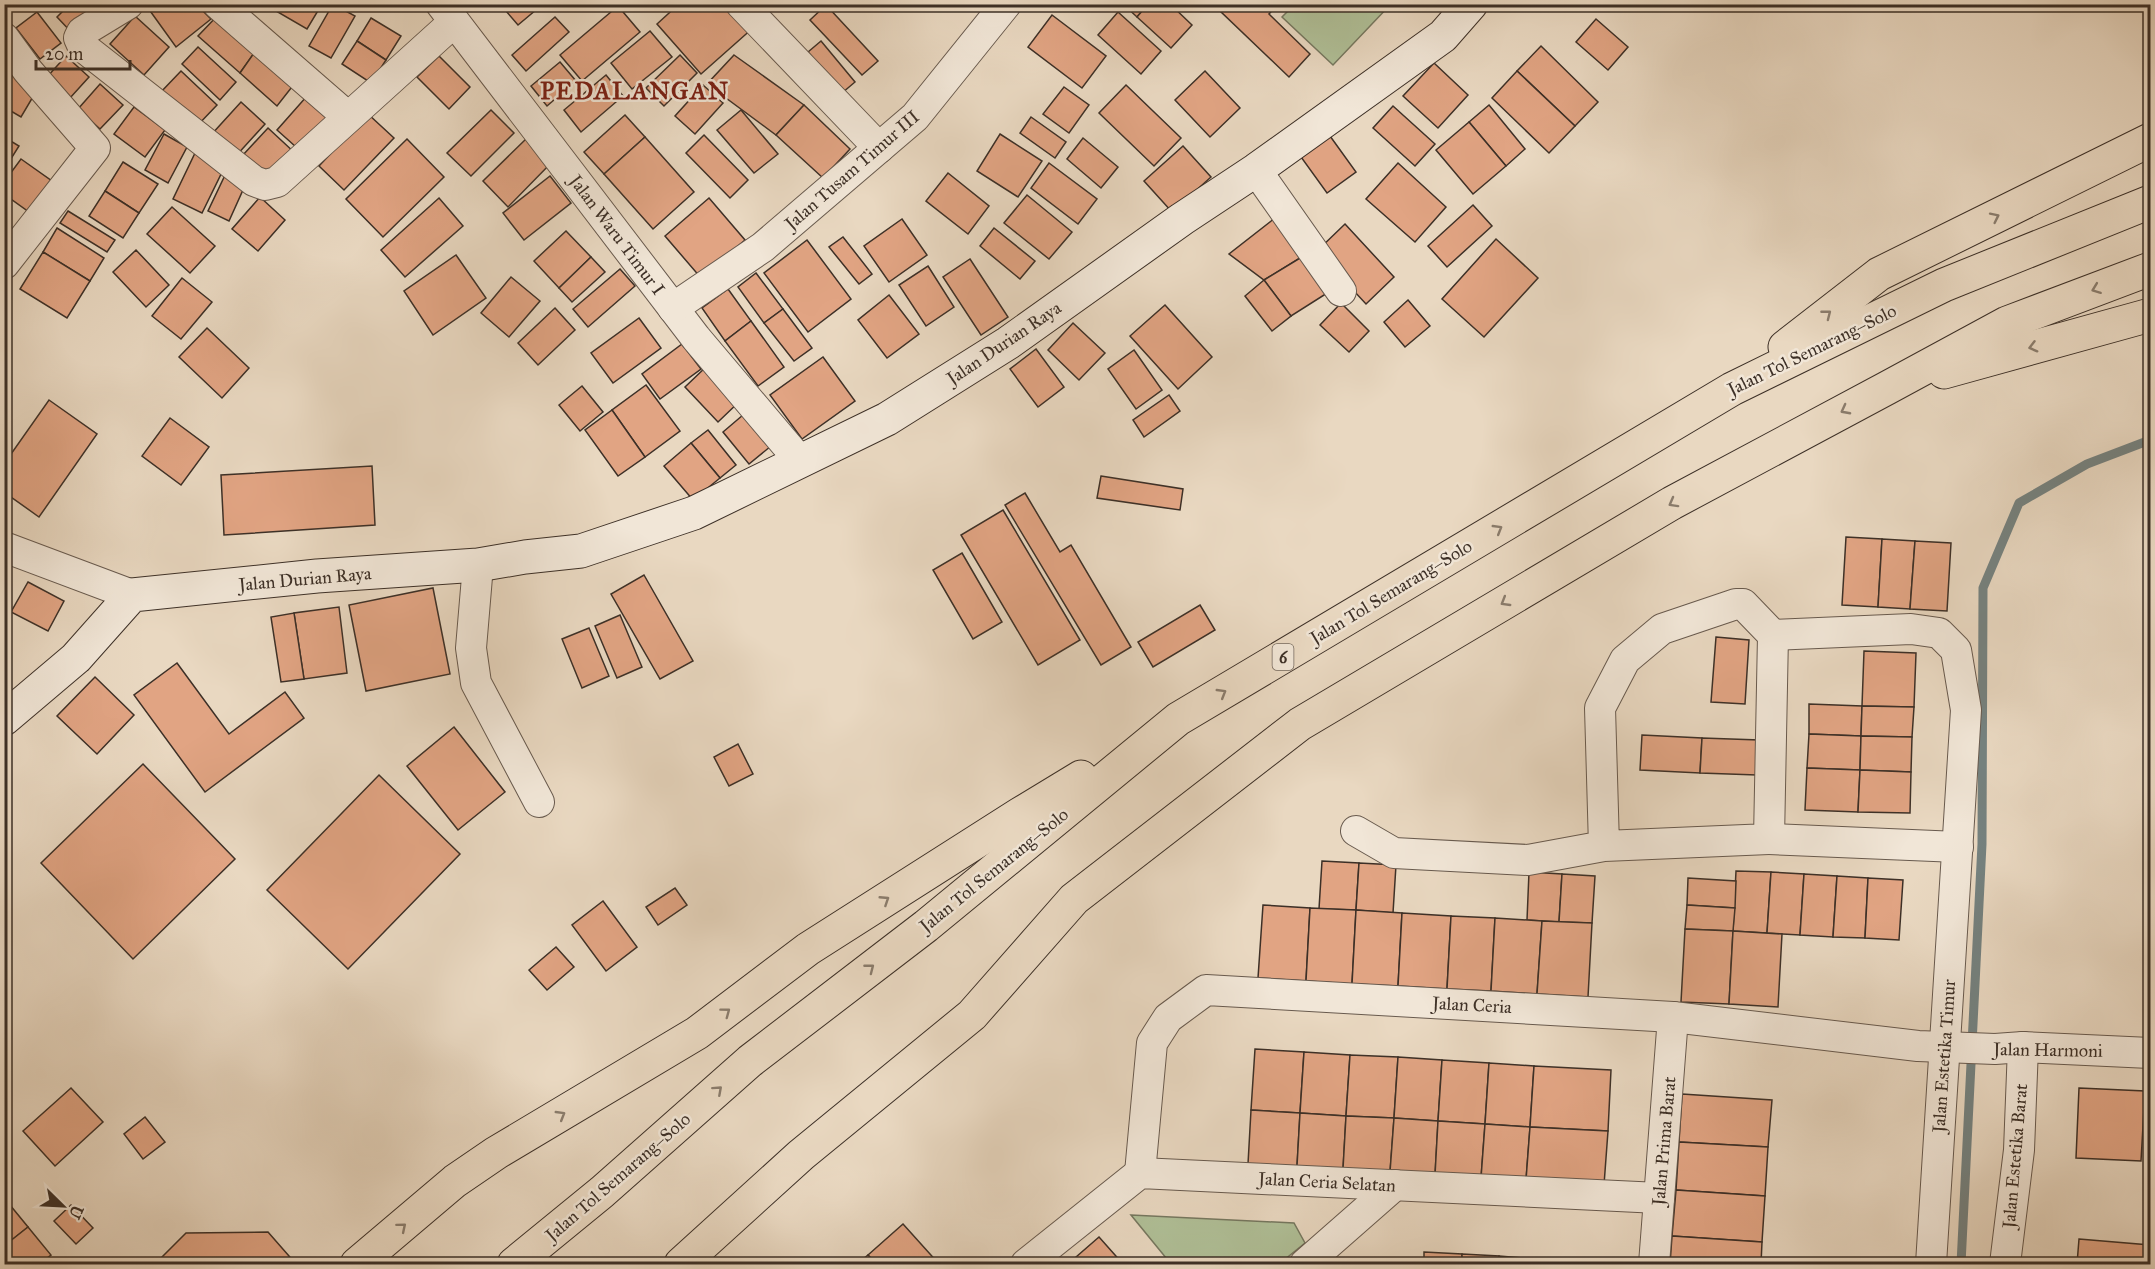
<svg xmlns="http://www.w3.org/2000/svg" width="2155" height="1269" font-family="'IM FELL Great Primer',serif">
<rect width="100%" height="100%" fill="#e9d8c1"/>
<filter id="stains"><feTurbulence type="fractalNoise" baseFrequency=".00333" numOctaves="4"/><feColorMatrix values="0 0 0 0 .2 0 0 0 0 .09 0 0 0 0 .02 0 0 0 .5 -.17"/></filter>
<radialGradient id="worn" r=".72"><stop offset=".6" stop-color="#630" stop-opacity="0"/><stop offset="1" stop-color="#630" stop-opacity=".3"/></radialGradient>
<g fill="#b0c098" stroke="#767860" stroke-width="1.5">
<polygon points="1294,5 1294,4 1390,5 1333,65 1282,17"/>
<polygon points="1131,1215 1294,1223 1305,1243 1279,1264 1171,1264"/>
</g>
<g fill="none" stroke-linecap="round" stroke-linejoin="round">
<g stroke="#758280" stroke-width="9">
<polyline points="2145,4 2150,10"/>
<polyline points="1961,1264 1982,844 1983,588 2019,503 2087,464 2150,440"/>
</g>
</g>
<g fill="#e1a483" stroke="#3d3027" stroke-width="1.5">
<polygon points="70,4 91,4 97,10 73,34 57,17"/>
<polygon points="152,4 196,4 211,19 176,47 148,8"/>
<polygon points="280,4 322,4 307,29 276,11"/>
<polygon points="333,4 355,16 331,58 309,46"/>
<polygon points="500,4 543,4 518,25"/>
<polygon points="679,4 734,4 754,27 701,74 657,24"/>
<polygon points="1123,4 1148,4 1137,17"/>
<polygon points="1148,4 1170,4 1192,25 1171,48 1137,17"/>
<polygon points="1221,4 1278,4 1269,14 1310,54 1289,77 1218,9"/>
<polygon points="826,5 878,61 862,75 810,20"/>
<polygon points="618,6 640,32 582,81 560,55"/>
<polygon points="37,12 61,43 40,59 16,28"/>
<polygon points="1118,12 1161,51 1141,74 1098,35"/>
<polygon points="220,13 259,46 240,73 198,36"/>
<polygon points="1052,15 1106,56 1082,88 1028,47"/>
<polygon points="135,16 169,47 144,75 110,44"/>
<polygon points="555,17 569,32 526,71 512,55"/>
<polygon points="371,18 401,36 386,60 357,41"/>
<polygon points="1596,19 1628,47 1608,70 1576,42"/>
<polygon points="650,31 672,57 632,89 611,63"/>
<polygon points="357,41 386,60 371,83 342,64"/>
<polygon points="821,41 855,82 842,93 808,52"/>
<polygon points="259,46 295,83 277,106 240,73"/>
<polygon points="1541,46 1598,102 1575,126 1517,71"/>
<polygon points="198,47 236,82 220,100 182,64"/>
<polygon points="680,55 697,73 664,106 646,88"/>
<polygon points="734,55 804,105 776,135 707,84"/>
<polygon points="66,56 89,77 70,98 47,77"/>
<polygon points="439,56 470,87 449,109 417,77"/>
<polygon points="560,62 576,81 547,106 531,86"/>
<polygon points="1434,63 1468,95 1438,128 1403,96"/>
<polygon points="181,71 217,105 196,127 160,93"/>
<polygon points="1205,71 1240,108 1210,137 1175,100"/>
<polygon points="1517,71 1575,126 1549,153 1492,98"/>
<polygon points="10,74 37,90 21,117 4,107 4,83"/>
<polygon points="606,75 623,96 581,132 564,110"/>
<polygon points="100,84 123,105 100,129 78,109"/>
<polygon points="703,85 723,103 695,134 675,116"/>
<polygon points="1126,85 1181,138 1154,166 1099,113"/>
<polygon points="1064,87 1089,105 1069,133 1043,114"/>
<polygon points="307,96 335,121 305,155 277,130"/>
<polygon points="241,102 265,124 235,157 211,135"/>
<polygon points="804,105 850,149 823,178 776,135"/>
<polygon points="1489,105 1525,149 1506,166 1469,122"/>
<polygon points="1393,106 1435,144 1415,166 1373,128"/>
<polygon points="134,107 165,130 145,157 114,134"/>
<polygon points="491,110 514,133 471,176 447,153"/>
<polygon points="741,110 778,154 754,173 717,130"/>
<polygon points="368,114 394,138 344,190 319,166"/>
<polygon points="625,115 645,137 604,174 584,152"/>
<polygon points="1031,117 1066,142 1055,158 1020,133"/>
<polygon points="1469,122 1506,166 1473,194 1436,150"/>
<polygon points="268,128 296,154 271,181 243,155"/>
<polygon points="164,134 187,147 168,183 145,170"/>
<polygon points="1000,134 1042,161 1018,197 977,171"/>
<polygon points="704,135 748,180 730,198 686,153"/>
<polygon points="1330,136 1356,172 1327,193 1301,157"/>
<polygon points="4,137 19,146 4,170"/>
<polygon points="528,137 552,162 508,207 483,181"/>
<polygon points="645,137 694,192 653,229 604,174"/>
<polygon points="1083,138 1118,167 1101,188 1067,159"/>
<polygon points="407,139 444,177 383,237 346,199"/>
<polygon points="1183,146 1211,177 1172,212 1144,181"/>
<polygon points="196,151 225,166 202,213 173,199"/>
<polygon points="21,159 59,186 36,217 4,194 4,182"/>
<polygon points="123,162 158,184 139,213 105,191"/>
<polygon points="1049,163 1097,199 1078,224 1031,188"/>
<polygon points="1398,163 1446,207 1415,242 1366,199"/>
<polygon points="227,171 247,181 229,221 208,211"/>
<polygon points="948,173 989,206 968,234 926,201"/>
<polygon points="550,176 571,203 524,240 503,213"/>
<polygon points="105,191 139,213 123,238 89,216"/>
<polygon points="1027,195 1072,232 1049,259 1004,223"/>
<polygon points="260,197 285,220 258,251 232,229"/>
<polygon points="439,198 463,226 405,277 381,250"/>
<polygon points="709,198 745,240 701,278 665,236"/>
<polygon points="1473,205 1492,226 1447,267 1428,246"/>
<polygon points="172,207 215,246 190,273 147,234"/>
<polygon points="68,211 115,240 107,252 60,223"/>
<polygon points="1275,218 1305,255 1264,280 1229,254"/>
<polygon points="902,219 927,255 889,282 864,246"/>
<polygon points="1345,224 1394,277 1366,304 1317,251"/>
<polygon points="57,228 104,258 90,281 43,252"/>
<polygon points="994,228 1035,261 1020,279 980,246"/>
<polygon points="566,231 591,257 559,288 534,261"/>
<polygon points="843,237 872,274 859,284 829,247"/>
<polygon points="1496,239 1538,278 1484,337 1442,299"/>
<polygon points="807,240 851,299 808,332 764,273"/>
<polygon points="136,250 169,285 146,307 113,272"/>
<polygon points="43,252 90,281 67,318 20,289"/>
<polygon points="456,255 486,298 433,335 404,291"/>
<polygon points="1305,255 1332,290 1291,316 1264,280"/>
<polygon points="591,257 605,272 572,302 559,288"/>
<polygon points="970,259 1008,317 981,335 943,277"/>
<polygon points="928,266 954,307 926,326 899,285"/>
<polygon points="620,269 635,286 588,327 573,309"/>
<polygon points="756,273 783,309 764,323 738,287"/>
<polygon points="511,277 540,301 509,337 481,313"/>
<polygon points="182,278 212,302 181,339 152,316"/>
<polygon points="1264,280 1291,316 1272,331 1245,296"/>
<polygon points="728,289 751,321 725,341 702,308"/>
<polygon points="889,295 919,334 887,358 858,320"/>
<polygon points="1408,300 1430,326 1405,347 1384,322"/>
<polygon points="1341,303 1369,331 1349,352 1320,325"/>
<polygon points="1165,305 1212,357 1178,389 1130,336"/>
<polygon points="555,308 575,330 538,365 518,343"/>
<polygon points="783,309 812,348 794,361 764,323"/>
<polygon points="639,318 661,348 613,383 591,353"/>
<polygon points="751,321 784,367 758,386 725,341"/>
<polygon points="1073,323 1105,353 1079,380 1048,350"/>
<polygon points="207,328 249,368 222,398 179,357"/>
<polygon points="682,344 701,369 660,399 642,374"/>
<polygon points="1036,349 1064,387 1038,407 1010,369"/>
<polygon points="1134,350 1162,390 1136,409 1108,369"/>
<polygon points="823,357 855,401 802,439 770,395"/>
<polygon points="709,364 742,399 718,422 685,387"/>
<polygon points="646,385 680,431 645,457 612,410"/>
<polygon points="582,386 603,412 580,431 559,405"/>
<polygon points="1169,395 1180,411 1144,437 1133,420"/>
<polygon points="49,400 97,434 39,517 4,492 4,464"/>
<polygon points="750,409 776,442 749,464 723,432"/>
<polygon points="612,410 645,457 618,476 585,430"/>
<polygon points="170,418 209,447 181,485 142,456"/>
<polygon points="708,430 736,465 720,478 691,443"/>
<polygon points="691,443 720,478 693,500 664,466"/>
<polygon points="372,466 375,525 224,535 221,475"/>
<polygon points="1101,476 1183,489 1180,510 1097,498"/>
<polygon points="1025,493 1060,552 1071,545 1131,647 1101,665 1005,505"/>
<polygon points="1003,510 1080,640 1038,665 961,535"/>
<polygon points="1846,537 1882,539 1878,607 1842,605"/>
<polygon points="1882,539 1915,541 1910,609 1878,607"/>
<polygon points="1915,541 1951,543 1947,611 1910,609"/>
<polygon points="962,553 1002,622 973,639 933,570"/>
<polygon points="644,575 693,661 660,679 611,594"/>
<polygon points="28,582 64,601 48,631 11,612"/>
<polygon points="433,588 450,674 366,691 349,605"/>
<polygon points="1200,605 1215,630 1153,667 1138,642"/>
<polygon points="339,607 347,673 304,679 294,613"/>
<polygon points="294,613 304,679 281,682 271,617"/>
<polygon points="620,615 642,667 617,678 595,626"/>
<polygon points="589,628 609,676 582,688 562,639"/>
<polygon points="1716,637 1749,640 1745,704 1711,702"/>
<polygon points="1864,651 1916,653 1914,707 1862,706"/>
<polygon points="177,663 229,734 285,692 304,718 205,792 134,695"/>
<polygon points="95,677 134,715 97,754 57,716"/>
<polygon points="1809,704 1862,706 1861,736 1809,734"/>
<polygon points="1862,706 1914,707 1912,737 1861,736"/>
<polygon points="454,727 505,792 458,830 407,766"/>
<polygon points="1809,734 1861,736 1860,770 1807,768"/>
<polygon points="1642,735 1702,738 1700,773 1640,770"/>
<polygon points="1861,736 1912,737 1911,772 1860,770"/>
<polygon points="1702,738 1759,740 1757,775 1700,773"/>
<polygon points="738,744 753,774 729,786 714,757"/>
<polygon points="143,764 235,859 133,959 41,863"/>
<polygon points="1807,768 1860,770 1858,812 1805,810"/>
<polygon points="1860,770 1911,772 1910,813 1858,812"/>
<polygon points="379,775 460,854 348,969 267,890"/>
<polygon points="1322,861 1359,863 1356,910 1319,909"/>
<polygon points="1359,863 1396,865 1393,913 1356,910"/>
<polygon points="1736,871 1771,872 1767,933 1733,931"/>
<polygon points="1529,872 1562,874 1559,922 1527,920"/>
<polygon points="1771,872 1804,874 1800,935 1767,933"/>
<polygon points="1562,874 1595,876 1592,923 1559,922"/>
<polygon points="1804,874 1837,876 1833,937 1800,935"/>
<polygon points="1837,876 1868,878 1865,938 1833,937"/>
<polygon points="1688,878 1736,881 1735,908 1687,905"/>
<polygon points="1868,878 1903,880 1899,940 1865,938"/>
<polygon points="675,888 687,905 658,925 646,907"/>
<polygon points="603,901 637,947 606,971 572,925"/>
<polygon points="1263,905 1310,908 1306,981 1258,978"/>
<polygon points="1687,905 1735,908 1733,931 1685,929"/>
<polygon points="1310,908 1356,910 1352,984 1306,981"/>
<polygon points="1356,910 1402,913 1398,986 1352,984"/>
<polygon points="1402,913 1451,916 1447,989 1398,986"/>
<polygon points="1451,916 1495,918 1491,991 1447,989"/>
<polygon points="1495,918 1542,921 1537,994 1491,991"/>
<polygon points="1542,921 1592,923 1588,997 1537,994"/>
<polygon points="1685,929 1733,931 1729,1004 1681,1002"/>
<polygon points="1733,931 1782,934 1778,1007 1729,1004"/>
<polygon points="556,947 574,967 547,990 529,970"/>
<polygon points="1255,1049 1304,1052 1300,1113 1251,1110"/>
<polygon points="1304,1052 1350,1055 1346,1116 1300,1113"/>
<polygon points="1350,1055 1398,1057 1394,1118 1346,1116"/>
<polygon points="1398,1057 1442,1060 1438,1121 1394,1118"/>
<polygon points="1442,1060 1489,1063 1485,1124 1438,1121"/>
<polygon points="1489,1063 1534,1066 1530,1127 1485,1124"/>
<polygon points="1534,1066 1611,1070 1608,1131 1530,1127"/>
<polygon points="71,1088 103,1122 55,1166 23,1131"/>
<polygon points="2079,1088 2145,1091 2141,1161 2076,1158"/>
<polygon points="1682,1094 1772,1100 1768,1147 1679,1142"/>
<polygon points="1251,1110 1300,1113 1297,1166 1248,1164"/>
<polygon points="1300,1113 1346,1116 1343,1169 1297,1166"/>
<polygon points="1346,1116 1394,1118 1390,1172 1343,1169"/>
<polygon points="145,1117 165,1142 143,1159 124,1134"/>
<polygon points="1394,1118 1438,1121 1435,1175 1390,1172"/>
<polygon points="1438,1121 1485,1124 1481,1178 1435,1175"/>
<polygon points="1485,1124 1530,1127 1526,1180 1481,1178"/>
<polygon points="1530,1127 1608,1131 1604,1185 1526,1180"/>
<polygon points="1679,1142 1768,1147 1765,1196 1676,1190"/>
<polygon points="1676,1190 1765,1196 1762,1242 1672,1236"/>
<polygon points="10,1205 28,1227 4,1246 4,1209"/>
<polygon points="71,1205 93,1228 76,1244 54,1221"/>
<polygon points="903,1224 939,1264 876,1264 868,1255"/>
<polygon points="28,1227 51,1255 39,1264 4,1264 4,1246"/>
<polygon points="268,1232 296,1264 155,1264 186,1233"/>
<polygon points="1672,1236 1762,1242 1761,1264 1670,1264"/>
<polygon points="1099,1237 1123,1264 1068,1264"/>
<polygon points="2079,1239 2150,1245 2150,1264 2077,1264"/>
<polygon points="1424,1252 1462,1254 1462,1264 1424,1264"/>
<polygon points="1462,1254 1499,1256 1498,1264 1462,1264"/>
<polygon points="868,1255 876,1264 857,1264"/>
<polygon points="1499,1256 1534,1259 1533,1264 1498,1264"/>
<polygon points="1534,1259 1598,1262 1598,1264 1533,1264"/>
</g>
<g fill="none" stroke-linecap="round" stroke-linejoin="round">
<defs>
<g id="minor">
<polyline points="128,4 82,32 79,38 83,47 254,181 265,185 277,182 454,22"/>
<polyline points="218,4 348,117"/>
<polyline points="441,4 696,338 800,461"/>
<polyline points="741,4 879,148"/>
<polyline points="4,38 28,71 95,148 4,264"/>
<polyline points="1256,170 1341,291"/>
<polyline points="673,308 763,247 915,117 1006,4"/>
<polyline points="4,547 132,595"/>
<polyline points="478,565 471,648 476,683 539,802"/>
<polyline points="1773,635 1911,629 1939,633 1956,650 1966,710 1931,1264"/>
<polyline points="1356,831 1394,853 1528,860 1604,846 1769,839 1773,635 1743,604 1736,604 1662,629 1625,660 1600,708 1604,846"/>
<polyline points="1769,839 1958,847"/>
<polyline points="1140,1173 1152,1043 1168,1018 1206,990 1673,1017 1918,1046 1995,1049 2023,1047 2150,1053"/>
<polyline points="1026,1264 1140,1173 1659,1198"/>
<polyline points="1305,1264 1395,1185"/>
<polyline points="1654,1264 1673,1017"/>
<polyline points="2005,1264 2019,1150 2023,1047"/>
</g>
<polyline id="secondary" points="4,719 76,658 132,595 317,576 478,565 525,557 581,551 694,513 887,419 1008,343 1182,219 1256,170 1443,36 1471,4"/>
<g id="motorway">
<polyline points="1785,347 1879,274 2150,140"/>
<polyline points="1944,372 2150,315"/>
<polyline points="357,1264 455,1181 496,1153 697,1033 808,949 1020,814 1081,777"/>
<polyline points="514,1264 602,1192 750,1061 926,926 1178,719 1732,389 1944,285 2150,202"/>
<polyline points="681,1264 801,1155 972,1015 1074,899 1300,724 1672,503 1887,388 2007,323 2150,269"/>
</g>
</defs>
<use href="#minor" stroke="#685a4e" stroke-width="32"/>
<use href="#secondary" stroke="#3d3027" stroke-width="35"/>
<use href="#motorway" stroke="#3d3027" stroke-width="35"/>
<use href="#minor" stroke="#f1e6d7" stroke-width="30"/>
<use href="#secondary" stroke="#f1e6d7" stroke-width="33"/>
<use href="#motorway" stroke="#e9d8c1" stroke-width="33"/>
</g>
<defs><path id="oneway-chevron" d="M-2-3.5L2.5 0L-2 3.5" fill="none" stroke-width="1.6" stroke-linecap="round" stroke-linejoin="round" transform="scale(1.5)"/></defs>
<g stroke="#8a7c6c">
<use href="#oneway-chevron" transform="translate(1995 217) rotate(-26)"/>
<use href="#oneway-chevron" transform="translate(2096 289) rotate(159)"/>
<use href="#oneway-chevron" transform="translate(1827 314) rotate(-38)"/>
<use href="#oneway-chevron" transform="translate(2033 347) rotate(165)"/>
<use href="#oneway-chevron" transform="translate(1845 410) rotate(152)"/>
<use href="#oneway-chevron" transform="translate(1673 503) rotate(151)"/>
<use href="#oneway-chevron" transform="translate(1498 529) rotate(-31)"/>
<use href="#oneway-chevron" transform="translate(1505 602) rotate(149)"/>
<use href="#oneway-chevron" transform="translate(1222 693) rotate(-31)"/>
<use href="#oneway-chevron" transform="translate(885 900) rotate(-33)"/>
<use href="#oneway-chevron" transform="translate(870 968) rotate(-38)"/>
<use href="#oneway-chevron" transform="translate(726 1012) rotate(-37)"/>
<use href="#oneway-chevron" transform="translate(718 1090) rotate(-42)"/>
<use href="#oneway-chevron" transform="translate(561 1115) rotate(-31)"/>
<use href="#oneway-chevron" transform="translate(402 1227) rotate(-40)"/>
</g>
<g text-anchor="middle" stroke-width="5" stroke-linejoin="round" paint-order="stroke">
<rect fill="#f1e6d7" stroke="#73675c" stroke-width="1.5" x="1272.5" y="644" width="21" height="26" rx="4.5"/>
<g font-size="16" font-weight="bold" fill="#3d3027">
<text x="1283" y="663">6</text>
</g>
<g font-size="18" fill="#3d3027" stroke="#f1e6d7">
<text transform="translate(852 170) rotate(-41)" y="6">Jalan Tusam Timur III</text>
<text transform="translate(617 235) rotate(53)" y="6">Jalan Waru Timur I</text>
<text transform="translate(1004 343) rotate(-34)" y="6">Jalan Durian Raya</text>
<text transform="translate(1812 350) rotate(-26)" y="6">Jalan Tol Semarang–Solo</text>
<text transform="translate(305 579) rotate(-5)" y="6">Jalan Durian Raya</text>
<text transform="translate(1391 592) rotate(-31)" y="6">Jalan Tol Semarang–Solo</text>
<text transform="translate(994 870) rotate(-39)" y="6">Jalan Tol Semarang–Solo</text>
<text transform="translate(1472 1005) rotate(3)" y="6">Jalan Ceria</text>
<text transform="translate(2048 1050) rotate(1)" y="6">Jalan Harmoni</text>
<text transform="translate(1944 1056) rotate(-86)" y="6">Jalan Estetika Timur</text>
<text transform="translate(1664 1141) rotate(-85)" y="6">Jalan Prima Barat</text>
<text transform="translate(2015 1156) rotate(-85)" y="6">Jalan Estetika Barat</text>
<text transform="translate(618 1177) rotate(-41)" y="6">Jalan Tol Semarang–Solo</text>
<text transform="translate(1327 1182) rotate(3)" y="6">Jalan Ceria Selatan</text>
</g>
<g font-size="24" font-weight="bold" letter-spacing="1.5" fill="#7a1f14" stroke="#f1e6d7">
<text x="635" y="99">PEDALANGAN</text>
</g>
</g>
<rect width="2155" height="1269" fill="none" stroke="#e9d8c1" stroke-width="24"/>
<rect x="6" y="6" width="2143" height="1257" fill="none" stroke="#3d3027" stroke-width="3"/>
<rect x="12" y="12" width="2131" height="1245" fill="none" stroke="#3d3027" stroke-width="1.5"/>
<g transform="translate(63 1206) rotate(114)" stroke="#f1e6d7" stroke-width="4.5" paint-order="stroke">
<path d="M0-4.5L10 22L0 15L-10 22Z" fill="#3d3027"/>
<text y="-9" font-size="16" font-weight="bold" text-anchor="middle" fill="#3d3027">U</text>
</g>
<path d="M36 60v9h94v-9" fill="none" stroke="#3d3027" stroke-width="3"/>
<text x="45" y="60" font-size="18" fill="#3d3027" stroke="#f1e6d7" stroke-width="4.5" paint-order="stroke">20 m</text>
<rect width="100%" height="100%" filter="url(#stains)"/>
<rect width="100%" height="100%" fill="url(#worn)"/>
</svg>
